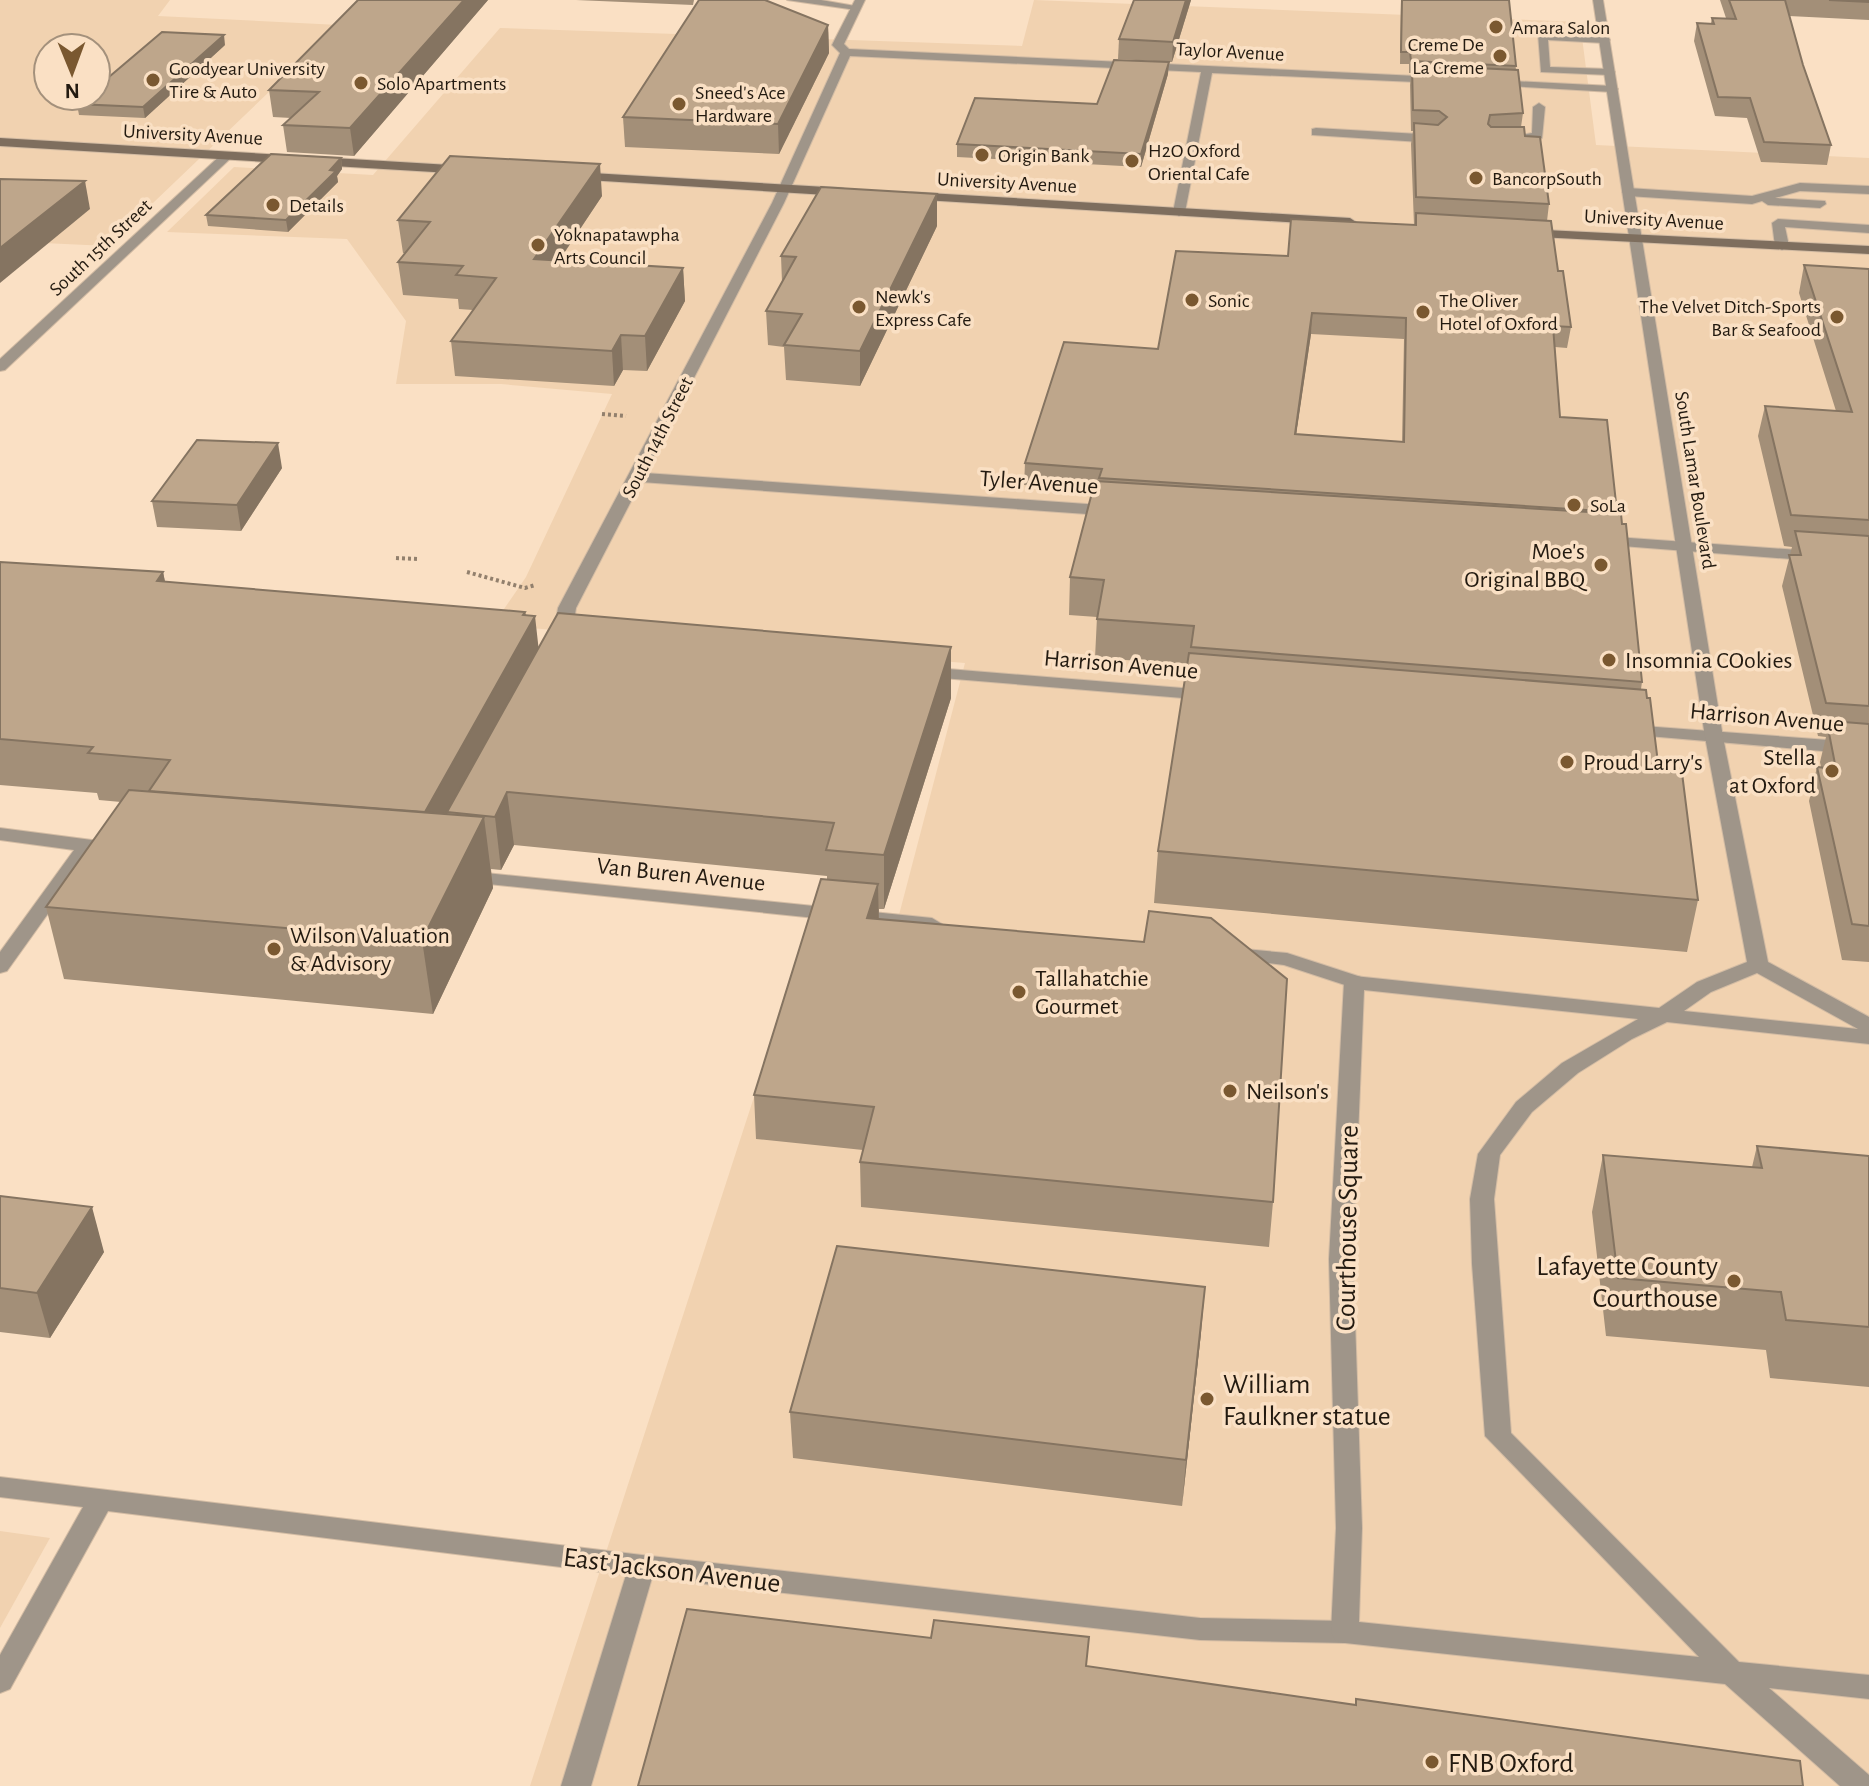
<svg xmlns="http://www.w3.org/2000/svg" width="1869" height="1786" font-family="'Alegreya Sans',sans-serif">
<rect width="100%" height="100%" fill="#fae0c4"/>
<g fill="#f1d2b0" fill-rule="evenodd">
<path d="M0,0H170L158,16L339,25L108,246L0,241ZM48,48H96V96H48Z"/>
<polygon points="1034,0 1580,22 1596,145 1869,158 1869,1786 530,1786 807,934 894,934 965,663 493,625 526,577 612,394 501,384 396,384 406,321 347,239 167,232 234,167 373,175 500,28 1022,46"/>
<polygon points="0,1531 50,1538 0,1628"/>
</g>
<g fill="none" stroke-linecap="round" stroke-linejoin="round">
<defs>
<g id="service">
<polygon points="787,0 821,0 861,7 856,10"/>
<polygon points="1538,34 1608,38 1610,40 1604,43 1548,40 1550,67 1609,69 1615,72 1609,75 1541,72"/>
<polygon points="1539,103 1545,107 1542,138 1525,145 1507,144 1507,138 1532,133 1533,107"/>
<polygon points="1316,128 1436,135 1442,139 1436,143 1312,135 1312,129"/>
<polygon points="1800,183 1869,186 1869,194 1800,191 1775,198 1825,201 1826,204 1820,208 1768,205 1762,201 1752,204 1628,196 1622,192 1628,188 1752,196"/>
<polygon points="1778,219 1869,225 1869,233 1785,227 1789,246 1782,250 1775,246 1772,223"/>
</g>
<g id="minor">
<polygon points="855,0 865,0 844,44 849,49 1438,77 1444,80 1438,83 1212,73 1185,212 1179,216 1173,212 1201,72 850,56 784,203 645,473 1115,506 1123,511 1115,516 641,482 576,608 571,640 562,645 556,644 553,640 558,608 772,203 840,53 832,45"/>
<polygon points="1494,80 1612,86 1618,89 1612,92 1490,85 1490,81"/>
<polygon points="223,153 233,156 5,370 0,371 0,359"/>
<polygon points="1602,536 1869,555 1869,565 1596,544 1594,541"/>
<polygon points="924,667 1207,690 1216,695 1207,700 918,676 915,672"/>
<polygon points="1630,725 1869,743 1869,755 1624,734 1621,730"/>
<polygon points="0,828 115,843 125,849 115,855 92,852 7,971 0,973 0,952 74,850 0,840"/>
<polygon points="466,871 932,918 942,924 932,930 459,881 456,877 459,873"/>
<polygon points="1234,948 1287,953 1361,977 1364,982 1354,988 1284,965 1227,958 1224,954"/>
<polygon points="0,1477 642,1555 1200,1618 1345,1621 1355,1624 1359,1632 1355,1640 1345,1643 1200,1640 652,1578 591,1786 561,1786 626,1575 108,1511 10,1689 0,1693 0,1655 83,1507 0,1497"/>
</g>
<path id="tertiary" d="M1593,0H1603L1723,737L1768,962L1869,1017V1044L1667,1022L1632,1039L1578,1073L1532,1112L1500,1155L1494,1199L1511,1433L1739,1662L1869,1675V1699L1769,1688L1869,1775V1786H1840L1725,1684L1345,1643L1335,1640L1331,1632L1336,1528L1329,1259L1344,982L1354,976L1659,1008L1697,982L1747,962L1705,737ZM1757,973L1858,1029L1684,1011L1711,992ZM1364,990L1638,1019L1562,1063L1516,1102L1478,1154L1470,1199L1472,1264L1485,1436L1699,1657L1359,1622L1362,1528L1353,1259Z"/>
<g id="secondary">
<polygon points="0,138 467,166 473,170 467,174 0,146"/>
<polygon points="575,172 843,188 849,192 843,196 571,179 571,173"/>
<polygon points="911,192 1350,218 1356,222 1350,226 907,199 905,196"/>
<polygon points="1525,229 1869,246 1869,254 1520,236 1518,233"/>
</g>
</defs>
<use href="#service" stroke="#d3bca4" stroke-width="2"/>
<use href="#minor" stroke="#d3bca4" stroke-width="2"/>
<use href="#tertiary" stroke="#d3bca4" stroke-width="2"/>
<use href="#secondary" stroke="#d3bca4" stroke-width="2"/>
<g stroke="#92806d" stroke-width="4" stroke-dasharray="3 3" stroke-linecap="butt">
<polyline points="602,414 626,416"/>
<polyline points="396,558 419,559"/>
<polyline points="467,572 525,588 535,585"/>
</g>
<use href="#service" fill="#9f9589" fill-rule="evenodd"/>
<use href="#minor" fill="#9f9589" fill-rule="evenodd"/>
<use href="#tertiary" fill="#9f9589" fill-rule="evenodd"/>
<use href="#secondary" fill="#7e6e5e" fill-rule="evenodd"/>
</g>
<g fill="#a38f78" fill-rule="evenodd">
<polygon points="358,0 488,0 354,156 287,152 283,125 291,118 273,117 269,90"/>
<polygon points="576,0 694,0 693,5"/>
<polygon points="1134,0 1191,0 1172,62 1118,59 1119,39"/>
<path d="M1401,0H1509L1516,70L1523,113L1521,127L1549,204L1547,221L1571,327L1567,348L1555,347L1560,417L1617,512L1642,682L1641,689L1659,771L1698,900L1687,952L1154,903L1158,851L1187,664L1095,658L1097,617L1069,615L1070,577L1093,490L1024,485L1025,463L1158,349L1288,256L1414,225L1411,144L1413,131H1411L1410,85L1411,73H1409V64H1400ZM1311,334L1404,339L1402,442L1296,434Z"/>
<polygon points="1720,0 1869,0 1869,20 1789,16 1803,65 1831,145 1827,165 1761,162 1747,118 1715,116 1694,41 1697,23 1711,23 1712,18 1726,18"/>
<polygon points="828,25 829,53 779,154 625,147 623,117"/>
<polygon points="225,45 145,118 79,115 77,104"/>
<polygon points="1168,74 1141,167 957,157 957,144 1097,104"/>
<polygon points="341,158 342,169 337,176 338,182 288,232 208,226 206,215"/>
<polygon points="602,196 559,261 683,268 685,301 647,371 623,370 614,386 455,376 451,341 473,310 459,309 458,299 403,295 398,262 405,253 403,253 398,220"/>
<polygon points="937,226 860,386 786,380 784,347 768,345 766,311 782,282 781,256"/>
<polygon points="1804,265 1869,269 1869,962 1842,960 1809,801 1817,767 1821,767 1820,762 1826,737 1818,736 1782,586 1792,547 1784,546 1758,436 1765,406 1836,411 1799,293"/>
<polygon points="282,468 241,531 157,527 152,501"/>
<polygon points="0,562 163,572 165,582 525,612 539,648 951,698 884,909 879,909 879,919 1273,1202 1269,1247 861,1207 860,1162 863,1150 756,1139 754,1095 827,879 827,876 514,845 501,870 491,869 493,888 433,1014 64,979 46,907 121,802 99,800 97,793 0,785"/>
<polygon points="1757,1146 1869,1156 1869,1387 1770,1378 1766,1350 1606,1336 1592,1212 1603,1155 1752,1167"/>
<polygon points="0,1196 104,1252 50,1338 0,1332"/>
<polygon points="1201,1333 1182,1506 793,1458 790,1412"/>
</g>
<g fill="#857461">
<polygon points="464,0 488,0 354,156 350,128"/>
<polygon points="1186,0 1191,0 1172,62 1173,42"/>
<polygon points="828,25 829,53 779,154 778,124"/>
<polygon points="224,35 225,45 145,118 143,107"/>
<polygon points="1169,62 1168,74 1141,167 1141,154"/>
<polygon points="341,158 342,169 337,176 338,182 288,232 286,220"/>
<polygon points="600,164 602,196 537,293 534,259"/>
<polygon points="85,181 90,209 0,283 0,248"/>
<polygon points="937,194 937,226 860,386 860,351"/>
<polygon points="683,268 685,301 647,371 645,336"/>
<polygon points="1312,313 1311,334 1293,456 1295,434"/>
<polygon points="621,335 623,370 614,386 612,351"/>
<polygon points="278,443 282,468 241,531 237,505"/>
<polygon points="163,572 172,616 157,581"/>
<polygon points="525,612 527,631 535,616 540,661 447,812 449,828 423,816"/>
<polygon points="951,647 951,698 884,909 884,855"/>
<polygon points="507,792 514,845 501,870 495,817"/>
<polygon points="484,817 493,888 433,1014 422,940"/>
<polygon points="878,884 879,927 867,918"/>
<polygon points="92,1207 104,1252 50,1338 37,1293"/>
<polygon points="1205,1287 1201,1333 1182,1506 1186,1460"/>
</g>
<g fill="#bea68b" stroke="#857461" stroke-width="2" fill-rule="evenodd">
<polygon points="358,0 464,0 350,128 283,125 319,92 269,90"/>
<polygon points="699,0 765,0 828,25 778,124 623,117"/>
<polygon points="1134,0 1186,0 1173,42 1119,39"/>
<polygon points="1402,0 1509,0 1516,66 1411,61 1410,52 1401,52"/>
<polygon points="1729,0 1785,0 1803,65 1831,145 1764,142 1750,98 1718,97 1697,23 1714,24 1712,18 1736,19"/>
<polygon points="1829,0 1869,0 1869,2"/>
<polygon points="162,32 224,35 143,107 77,104 87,96 96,96 96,88"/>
<polygon points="1114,60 1169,62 1141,154 957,144 975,98 1097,104"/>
<polygon points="1412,65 1518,70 1523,113 1490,115 1488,124 1491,127 1524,127 1525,136 1540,137 1549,204 1416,197 1414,123 1438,125 1447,117 1439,111 1413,110"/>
<polygon points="271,154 341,158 330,170 336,171 286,220 206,215"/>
<polygon points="450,156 600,164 534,259 683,268 645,336 621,335 612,351 451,341 496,278 456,275 463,266 398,262 430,222 398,220"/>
<polygon points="0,179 85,181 0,248"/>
<polygon points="821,187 937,194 860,351 784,345 802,314 766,311 796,257 781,256"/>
<path d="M1416,213L1551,221L1558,271H1563L1571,327L1553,326L1560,417L1607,420L1617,512L1099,478L1102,469L1025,463L1064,342L1158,349L1176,251L1288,256L1291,219L1416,225ZM1312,313L1406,318L1404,442L1295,434Z"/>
<polygon points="1804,265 1869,269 1869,520 1791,515 1765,406 1852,412"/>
<polygon points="197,440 278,443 237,505 152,501"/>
<polygon points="1095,481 1621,514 1622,524 1626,524 1642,682 1191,647 1194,626 1097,619 1104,580 1070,577"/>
<polygon points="1795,531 1869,536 1869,706 1826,703 1789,555 1801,555"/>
<polygon points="0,562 163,572 157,581 525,612 523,615 535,616 425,812 149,791 170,760 88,753 93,747 0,739"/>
<polygon points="558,613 951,647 884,855 826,850 834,823 507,792 495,817 447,812"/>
<polygon points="1189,653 1646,690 1647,698 1650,698 1659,771 1682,773 1698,900 1158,851"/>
<polygon points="1831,721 1869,724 1869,926 1852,924 1817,767 1836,769 1828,728 1832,728"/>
<polygon points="129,790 484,817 422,940 46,907"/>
<polygon points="821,879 878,884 867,918 1144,942 1149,911 1211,918 1287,979 1273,1202 860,1162 874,1107 754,1095"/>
<polygon points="1757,1146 1869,1156 1869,1327 1786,1320 1781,1292 1618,1278 1603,1155 1762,1168"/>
<polygon points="0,1196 92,1207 37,1293 0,1288"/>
<polygon points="837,1246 1205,1287 1186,1460 790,1412"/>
<polygon points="687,1609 931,1638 934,1620 1089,1637 1086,1666 1356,1705 1356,1699 1800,1761 1803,1786 638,1786"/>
</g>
<g fill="#7a5830" stroke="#fae0c4" stroke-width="3">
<circle cx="1496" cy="27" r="8"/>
<circle cx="1500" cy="56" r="8"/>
<circle cx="153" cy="80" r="8"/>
<circle cx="361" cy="83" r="8"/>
<circle cx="679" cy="104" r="8"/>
<circle cx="982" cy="155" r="8"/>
<circle cx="1132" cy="161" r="8"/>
<circle cx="1476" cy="178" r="8"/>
<circle cx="273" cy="205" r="8"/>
<circle cx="538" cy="245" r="8"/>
<circle cx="1192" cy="300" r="8"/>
<circle cx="859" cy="307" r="8"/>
<circle cx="1423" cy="312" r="8"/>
<circle cx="1837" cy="317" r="8"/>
<circle cx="1574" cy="505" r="8"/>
<circle cx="1601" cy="565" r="8"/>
<circle cx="1609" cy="660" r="8"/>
<circle cx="1567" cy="762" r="8"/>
<circle cx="1832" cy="771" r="8"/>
<circle cx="274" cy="949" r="8"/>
<circle cx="1019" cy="992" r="8"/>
<circle cx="1230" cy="1091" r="8"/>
<circle cx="1734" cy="1281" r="8"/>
<circle cx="1207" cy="1399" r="8"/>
<circle cx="1432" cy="1762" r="8"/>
</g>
<g text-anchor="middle" stroke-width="7" stroke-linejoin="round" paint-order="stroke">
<g font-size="20" fill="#231a10" stroke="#fae0c4" text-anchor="start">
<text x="1512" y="34">Amara Salon</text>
<text x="1484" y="51" text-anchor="end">Creme De<tspan x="1484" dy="23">La Creme</tspan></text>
<text x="169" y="75">Goodyear University<tspan x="169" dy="23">Tire &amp; Auto</tspan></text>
<text x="377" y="90">Solo Apartments</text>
<text x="695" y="99">Sneed's Ace<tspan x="695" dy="23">Hardware</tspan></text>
<text x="1148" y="157">H2O Oxford<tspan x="1148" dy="23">Oriental Cafe</tspan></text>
<text x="998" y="162">Origin Bank</text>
<text x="1492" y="185">BancorpSouth</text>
<text x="289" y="212">Details</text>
<text x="554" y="241">Yoknapatawpha<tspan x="554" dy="23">Arts Council</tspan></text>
<text x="875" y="303">Newk's<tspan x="875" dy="23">Express Cafe</tspan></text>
<text x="1208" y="307">Sonic</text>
<text x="1439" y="307">The Oliver<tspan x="1439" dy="23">Hotel of Oxford</tspan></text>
<text x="1821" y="313" text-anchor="end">The Velvet Ditch-Sports<tspan x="1821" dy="23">Bar &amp; Seafood</tspan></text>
<text x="1590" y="512">SoLa</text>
</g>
<g font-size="20" fill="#231a10" stroke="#fae0c4">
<text transform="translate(1230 51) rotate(3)" y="7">Taylor Avenue</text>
<text transform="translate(193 134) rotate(3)" y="7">University Avenue</text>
<text transform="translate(1007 182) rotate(3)" y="7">University Avenue</text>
<text transform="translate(1654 219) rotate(3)" y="7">University Avenue</text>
<text transform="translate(100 247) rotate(-43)" y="7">South 15th Street</text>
<text transform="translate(657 437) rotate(-63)" y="7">South 14th Street</text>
<text transform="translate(1696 480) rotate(81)" y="7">South Lamar Boulevard</text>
</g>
<g font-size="24" fill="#231a10" stroke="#fae0c4">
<text transform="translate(1039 482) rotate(4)" y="8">Tyler Avenue</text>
<text transform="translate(1121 664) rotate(5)" y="8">Harrison Avenue</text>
<text transform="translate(1767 717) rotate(5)" y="8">Harrison Avenue</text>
<text transform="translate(681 874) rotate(6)" y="8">Van Buren Avenue</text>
</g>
<g font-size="24" fill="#231a10" stroke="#fae0c4" text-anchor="start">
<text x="1585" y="559" text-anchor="end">Moe's<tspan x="1585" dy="28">Original BBQ</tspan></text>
<text x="1625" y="668">Insomnia COokies</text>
<text x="1816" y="765" text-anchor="end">Stella<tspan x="1816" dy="28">at Oxford</tspan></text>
<text x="1583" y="770">Proud Larry's</text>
<text x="290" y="943">Wilson Valuation<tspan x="290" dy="28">&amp; Advisory</tspan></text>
<text x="1035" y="986">Tallahatchie<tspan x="1035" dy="28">Gourmet</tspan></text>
<text x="1246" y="1099">Neilson's</text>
</g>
<g font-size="28" fill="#231a10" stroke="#fae0c4">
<text transform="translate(1346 1228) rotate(-89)" y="10">Courthouse Square</text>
<text transform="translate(672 1569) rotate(7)" y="10">East Jackson Avenue</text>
</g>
<g font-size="28" fill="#231a10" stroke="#fae0c4" text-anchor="start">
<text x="1718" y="1275" text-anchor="end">Lafayette County<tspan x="1718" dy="32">Courthouse</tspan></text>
<text x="1223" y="1393">William<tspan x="1223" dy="32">Faulkner statue</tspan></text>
<text x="1448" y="1772">FNB Oxford</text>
</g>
</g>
<g transform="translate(72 72) rotate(179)"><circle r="38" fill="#fae0c4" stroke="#a4917c" stroke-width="2"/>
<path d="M0-6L14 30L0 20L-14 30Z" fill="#7a5830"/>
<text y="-12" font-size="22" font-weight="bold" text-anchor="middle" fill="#231a10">N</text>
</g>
</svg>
